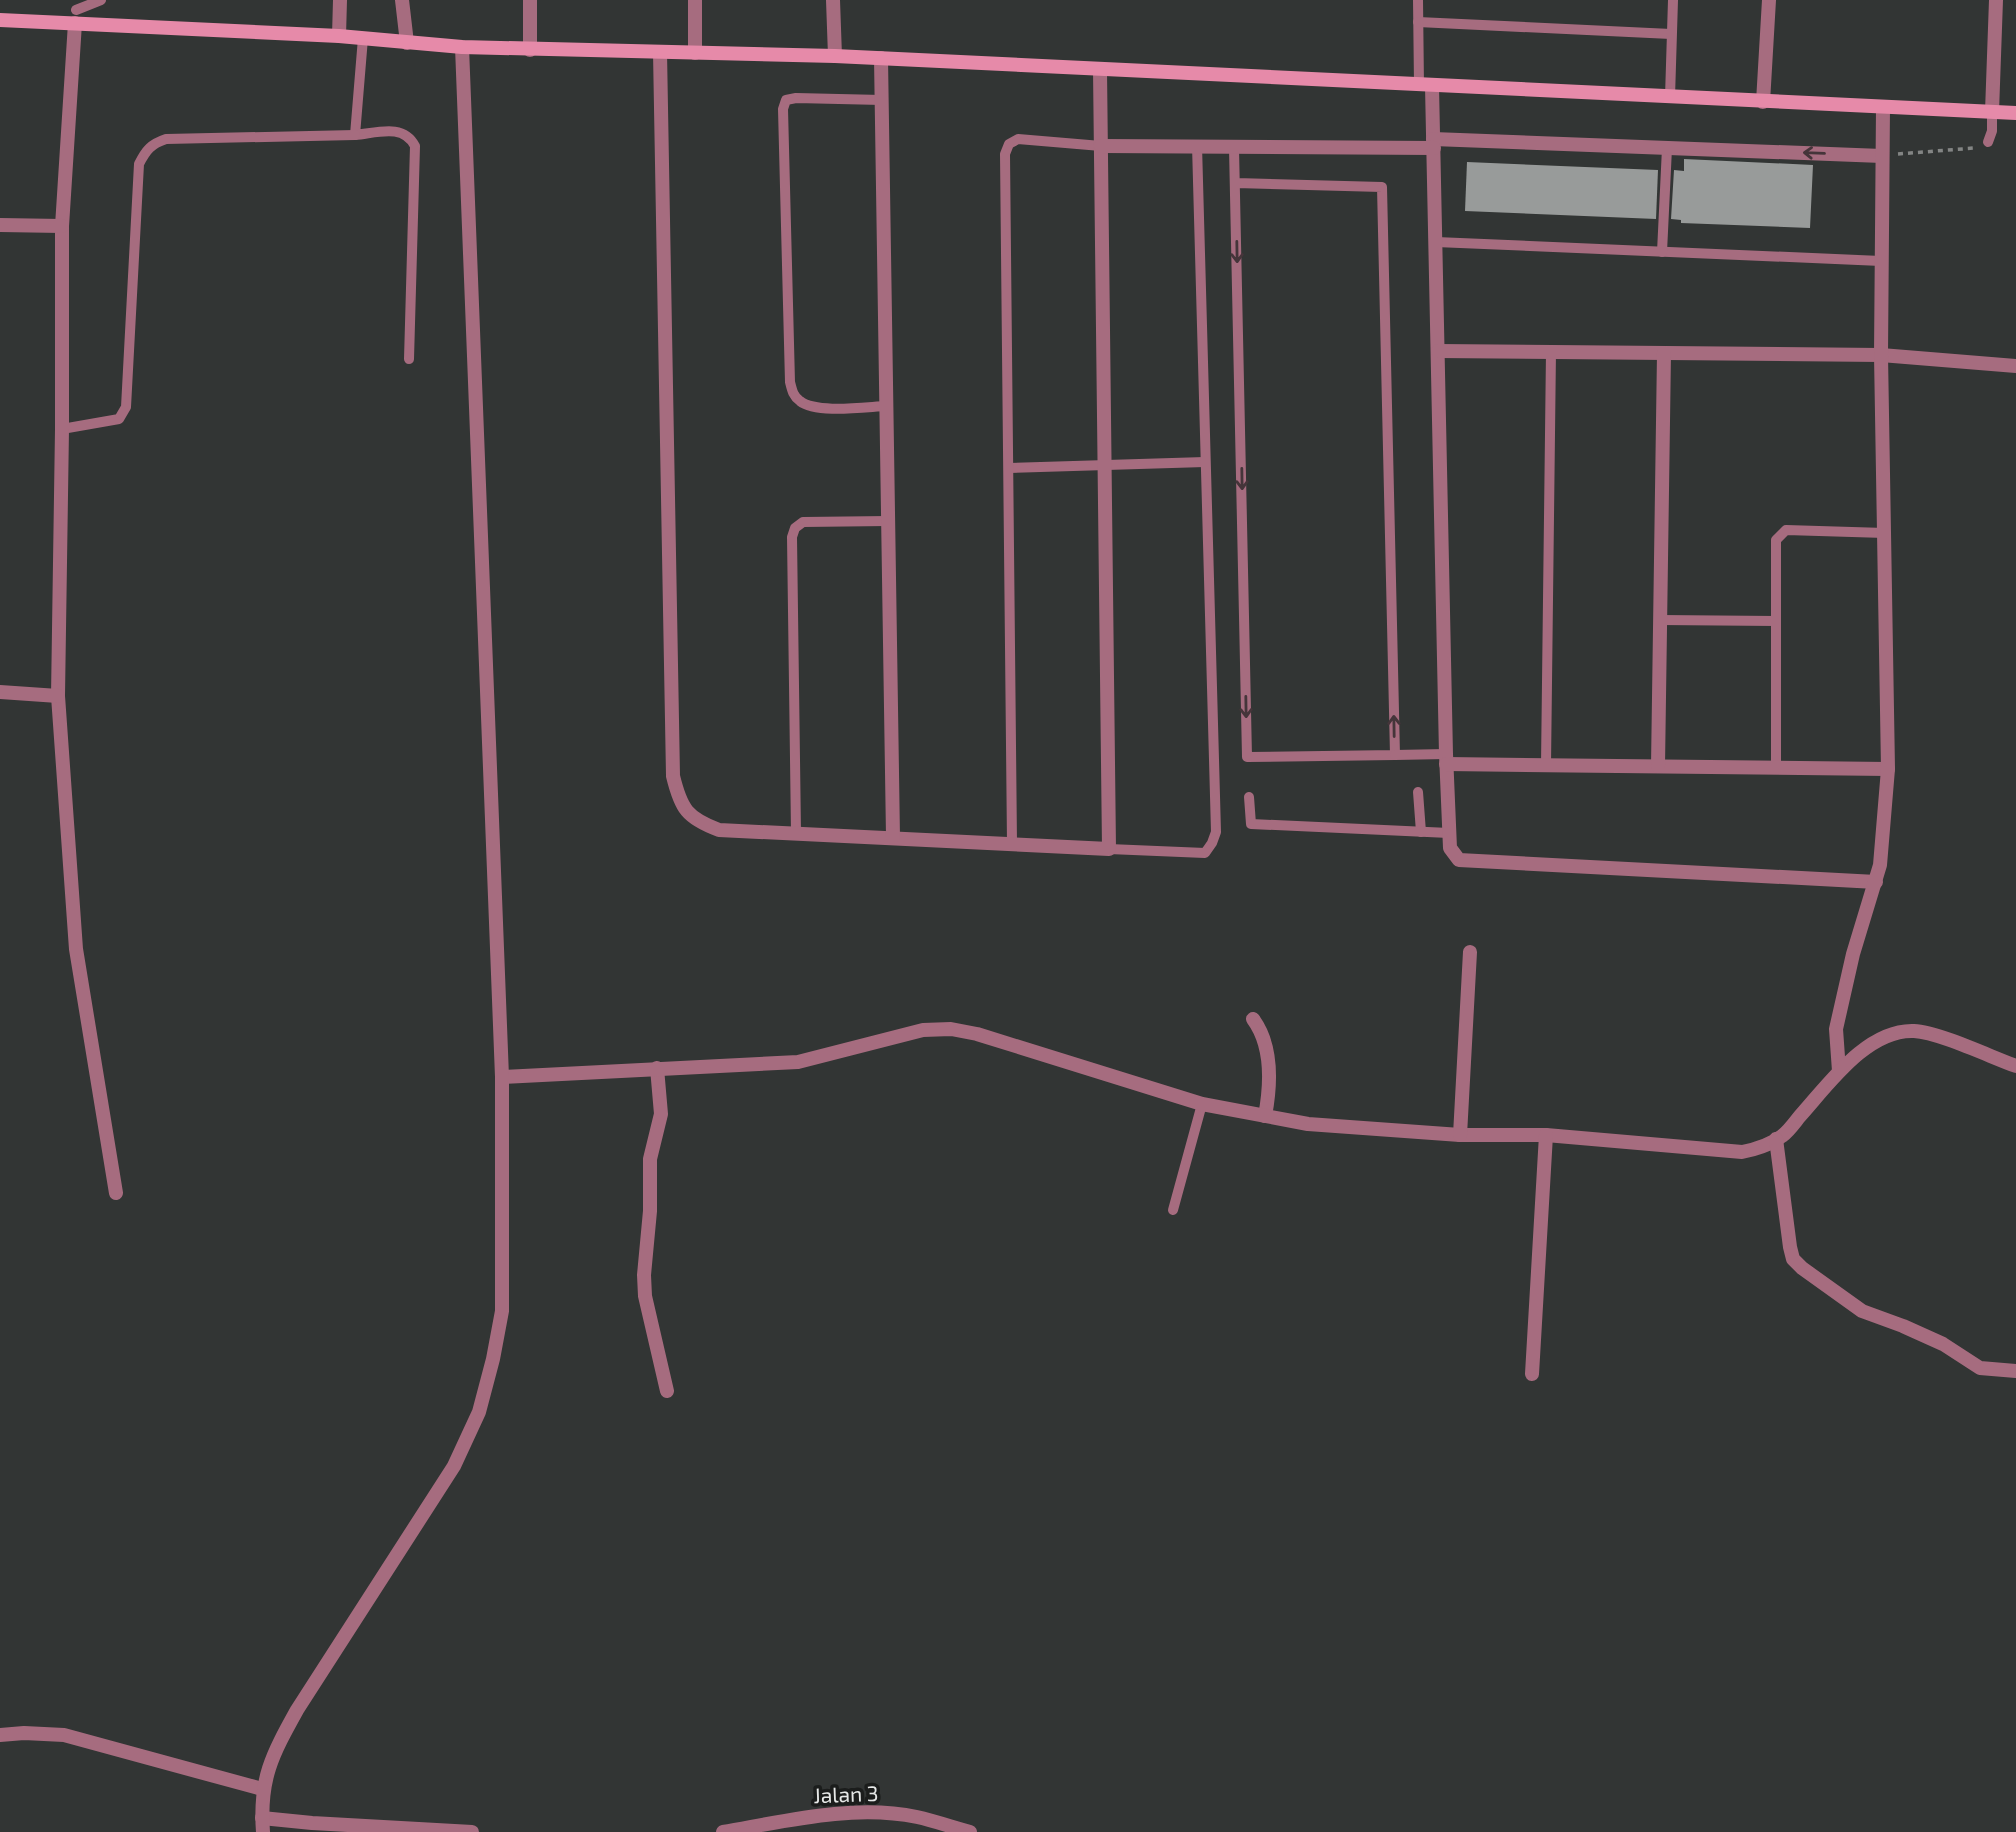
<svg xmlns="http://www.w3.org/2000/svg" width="2016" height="1832" font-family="'Exo 2',sans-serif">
<rect width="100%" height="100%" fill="#323534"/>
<g fill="#989b9a">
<polygon points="1684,159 1813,165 1810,228 1681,223 1681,220 1671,219 1674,170 1684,171"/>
<polygon points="1467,162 1658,170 1656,219 1465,211"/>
</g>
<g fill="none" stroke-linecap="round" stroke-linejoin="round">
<polyline stroke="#838584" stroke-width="3.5" stroke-dasharray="5 5" stroke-linecap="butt" points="1898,154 1974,148"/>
<g stroke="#a66c7f" stroke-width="10">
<polyline points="1418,0 1419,85"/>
<polyline points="76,10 101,0"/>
<polyline points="1418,22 1671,34"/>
<path d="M363,38L355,135C377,133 403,123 415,146L409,359"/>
<polyline points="1670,97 1673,0"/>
<path d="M882,100L796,98L786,100L783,109L790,382C792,390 793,396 800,401C816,414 865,407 886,406"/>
<polyline points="1988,142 1992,131 1992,112"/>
<polyline points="1234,148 1247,757 1395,755 1382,187 1236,183"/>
<polyline points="1436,242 1881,261"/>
<polyline points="1662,252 1667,148"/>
<path d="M62,429L119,419L126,407L139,164C146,150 151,144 166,139L355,135"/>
<polyline points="1009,468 1205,462"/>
<polyline points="1660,620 1776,621"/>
<polyline points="1395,755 1446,754"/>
<polyline points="1546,765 1551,351"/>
<polyline points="1776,768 1776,540 1786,530 1885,533"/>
<polyline points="1418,792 1421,832"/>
<polyline points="1249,797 1251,824 1449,833"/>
<polyline points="796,833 792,537 795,528 803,522 888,521"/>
<polyline points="1012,844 1005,154 1009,144 1018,139 1101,146"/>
<polyline points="1109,849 1205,853 1212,843 1216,832 1197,145"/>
<polyline points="1173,1210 1202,1104"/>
</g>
<g stroke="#a66c7f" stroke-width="14">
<polyline points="402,0 407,43"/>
<polyline points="530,0 530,50"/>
<polyline points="695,0 695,53"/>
<polyline points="833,0 835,56"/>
<polyline points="75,23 62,226 62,429 58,696 76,949 116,1193"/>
<polyline points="339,36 340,0"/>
<path d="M660,52L673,776C681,809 687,818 719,830L1109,849L1100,70"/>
<polyline points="881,58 893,837"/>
<polyline points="1432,86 1446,754 1450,848 1459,860 1876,882"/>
<polyline points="1763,102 1769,0"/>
<polyline points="1992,112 1996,0"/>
<polyline points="1433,139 1882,156"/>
<polyline points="1101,146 1434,148"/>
<polyline points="0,225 62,226"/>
<polyline points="1438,351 1881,355 2016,366"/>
<polyline points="0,692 58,696"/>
<polyline points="1446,764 1888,769"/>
<polyline points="1658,766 1664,353"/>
<path d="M1253,1019C1273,1046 1271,1084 1265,1116"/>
<polyline points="657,1068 661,1114 650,1159 650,1211 644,1275 645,1296 667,1391"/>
<polyline points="1839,1071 1836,1029 1853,954 1880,865 1888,769 1881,355 1883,107"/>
<path d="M502,1077L798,1062L923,1030L951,1029L977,1034L1202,1104L1308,1124L1460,1135H1546L1742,1152C1757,1149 1770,1145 1782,1136C1789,1131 1795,1122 1800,1116C1828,1085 1867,1029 1914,1031C1938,1032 1991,1057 2016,1066"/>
<polyline points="1460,1135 1470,952"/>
<polyline points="1776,1139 1790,1247 1793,1259 1802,1268 1862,1311 1903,1326 1943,1344 1980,1368 2016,1371"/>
<polyline points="1532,1374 1546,1135"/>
<polyline points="0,1735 24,1733 64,1735 262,1789"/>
<polyline points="262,1818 312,1823 472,1832"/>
<path d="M263,1832C259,1779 272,1755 297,1710L454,1466L479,1412L493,1359L502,1311V1077L462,47"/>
<path d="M723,1832C786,1821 854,1804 917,1817C935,1821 952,1827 970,1832"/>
</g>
<polyline stroke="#e68aa9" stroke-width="14" points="0,20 339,36 462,47 835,56 2016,113"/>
</g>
<defs><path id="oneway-shaft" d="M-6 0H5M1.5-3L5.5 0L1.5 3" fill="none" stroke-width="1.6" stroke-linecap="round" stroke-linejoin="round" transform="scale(1.75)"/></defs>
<g stroke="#45353a">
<use href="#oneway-shaft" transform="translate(1814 153) rotate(-178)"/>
<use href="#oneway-shaft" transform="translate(1237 252) rotate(89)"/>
<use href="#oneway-shaft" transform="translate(1242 479) rotate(89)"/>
<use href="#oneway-shaft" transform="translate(1246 707) rotate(89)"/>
<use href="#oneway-shaft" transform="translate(1394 726) rotate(-91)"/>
</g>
<g text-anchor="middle" stroke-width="7" stroke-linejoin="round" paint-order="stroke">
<g font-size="21" fill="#e6e8e7" stroke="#1b1d1c">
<text transform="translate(846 1795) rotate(-2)" y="7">Jalan 3</text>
</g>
</g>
</svg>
